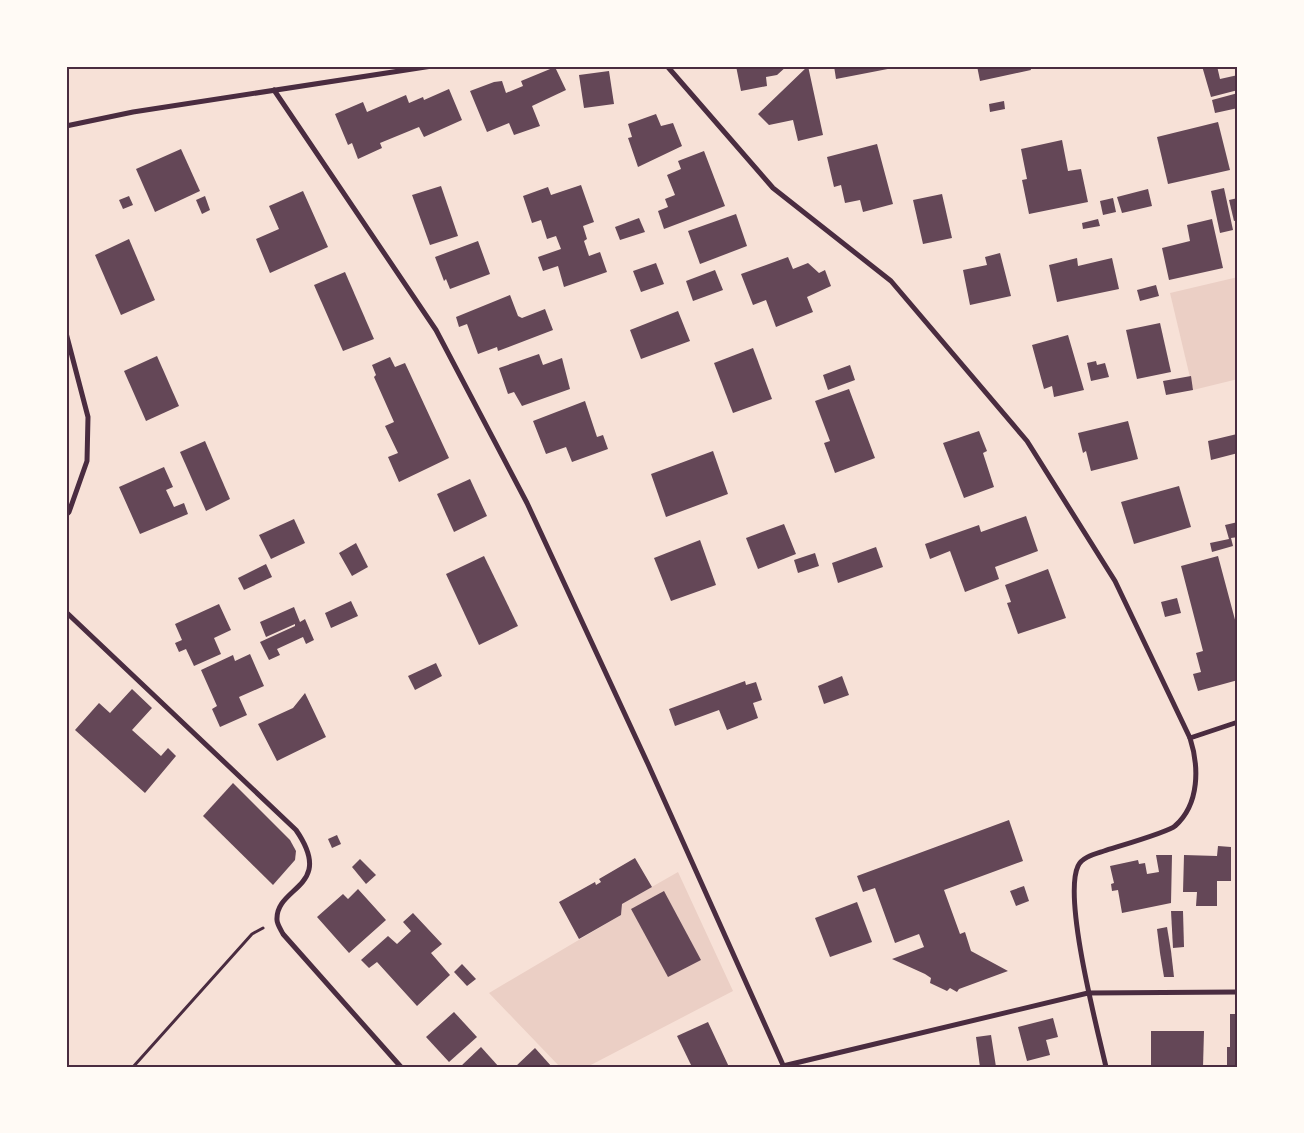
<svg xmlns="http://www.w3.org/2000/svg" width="1304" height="1133" font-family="Signika,sans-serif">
<rect width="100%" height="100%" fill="#f7e1d7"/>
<g fill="#ebcfc5">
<polygon points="1238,277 1238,379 1193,390 1170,293"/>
<polygon points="678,872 733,991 587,1067 560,1067 489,993 621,915 622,904"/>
</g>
<g fill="#644757">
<polygon points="736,66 787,66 777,75 766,77 767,86 741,91"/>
<polygon points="808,66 823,135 798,141 793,120 769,125 758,114"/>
<polygon points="834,66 898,66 898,67 836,79"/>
<polygon points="977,66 1030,66 1031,70 980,81"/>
<polygon points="1202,66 1217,66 1220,79 1238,75 1238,90 1211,97"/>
<polygon points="555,67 566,90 532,106 540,126 514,135 509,123 487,132 470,91 494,82 502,81 506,93 523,86 521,81"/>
<polygon points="609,71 614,104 584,108 579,75"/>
<polygon points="449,89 462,120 424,137 419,127 380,143 382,148 358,159 352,143 348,145 335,114 363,102 367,112 406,95 409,103 423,97 424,100"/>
<polygon points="1238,93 1238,108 1215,113 1212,100"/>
<polygon points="1004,101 1005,109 990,112 989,104"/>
<polygon points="656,114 661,126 673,123 682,146 638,167 628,138 632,137 628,124"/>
<polygon points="1218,122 1230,170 1168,184 1157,137"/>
<polygon points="1062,140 1068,171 1081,169 1088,202 1029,214 1022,180 1027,179 1021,149"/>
<polygon points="877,144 893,204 863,212 860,200 845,203 841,185 834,187 827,157"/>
<polygon points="181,149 200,191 155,212 136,169"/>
<polygon points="704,151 725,206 664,229 658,211 668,207 665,199 675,195 667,175 681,169 678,161"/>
<polygon points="581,185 594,222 583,226 587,239 584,241 589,256 600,252 607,272 564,287 558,266 543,271 538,257 561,249 556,236 547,239 541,220 532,223 523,196 548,187 551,195"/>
<polygon points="441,186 458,236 430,245 412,195"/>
<polygon points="1224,188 1233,230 1220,233 1211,191"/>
<polygon points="1148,189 1152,206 1122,213 1117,197"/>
<polygon points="303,191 328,247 270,273 256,239 279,229 269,206"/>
<polygon points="942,194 952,238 923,244 913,200"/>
<polygon points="129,196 133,205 123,209 119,200"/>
<polygon points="205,196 210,210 202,214 196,200"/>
<polygon points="1113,198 1116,212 1103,215 1100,201"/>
<polygon points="1238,198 1238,220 1234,221 1229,200"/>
<polygon points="736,214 747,246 700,264 688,231"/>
<polygon points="639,218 645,232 620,240 615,227"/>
<polygon points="1098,219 1100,226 1083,229 1082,223"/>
<polygon points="1212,219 1223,268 1169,280 1162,248 1190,241 1187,225"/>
<polygon points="129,239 155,300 121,315 95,255"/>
<polygon points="478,241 490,274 450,289 446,279 444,281 435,257"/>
<polygon points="1000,253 1011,296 970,305 963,270 987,265 985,257"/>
<polygon points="788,257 793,269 808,263 819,273 825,270 831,286 807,297 813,312 776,327 766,300 753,305 741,274"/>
<polygon points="1077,258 1078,266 1112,258 1119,289 1057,302 1049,265"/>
<polygon points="656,263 664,284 641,292 633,271"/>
<polygon points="715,270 723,290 693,301 686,281"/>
<polygon points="345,272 374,339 343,351 314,285"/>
<polygon points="1156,285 1159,296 1140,301 1137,290"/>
<polygon points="510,295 518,316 522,318 545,309 553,330 498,351 497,347 478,354 467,324 459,327 456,317"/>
<polygon points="678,311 690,341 641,359 630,330"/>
<polygon points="1160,323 1171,372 1137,379 1126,330"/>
<polygon points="1068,335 1084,390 1054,397 1052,386 1044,389 1032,345"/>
<polygon points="753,348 772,399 733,413 714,363"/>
<polygon points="539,354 543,365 562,358 570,389 522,406 514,392 508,394 499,368"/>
<polygon points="157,356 179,406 146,421 124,371"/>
<polygon points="390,357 395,367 405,363 449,458 399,482 388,457 398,453 385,426 394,422 374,377 376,375 372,365"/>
<polygon points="1096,361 1097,365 1105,363 1109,377 1091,381 1087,363"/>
<polygon points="850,365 855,380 828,390 823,375"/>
<polygon points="1191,376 1193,390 1166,395 1163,381"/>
<polygon points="849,389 875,458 835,473 824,443 830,441 815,401"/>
<polygon points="585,401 597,437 603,435 608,449 572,462 566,447 546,454 533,421"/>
<polygon points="1128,421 1138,459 1091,471 1086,451 1083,453 1078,433"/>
<polygon points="979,431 987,451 983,453 994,487 964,498 943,443"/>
<polygon points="1237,434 1238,453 1211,460 1208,441"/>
<polygon points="205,441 230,499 206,511 180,452"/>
<polygon points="713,451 728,494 666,517 651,474"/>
<polygon points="164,467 173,487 166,490 174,507 184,503 188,514 140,534 119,487"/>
<polygon points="470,479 487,516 454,532 437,494"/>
<polygon points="1179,486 1191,527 1134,544 1121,502"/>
<polygon points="1026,516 1038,551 995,567 999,579 965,592 950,551 930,559 925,544 979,525 981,532"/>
<polygon points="294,519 305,543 271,559 259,535"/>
<polygon points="1238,522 1238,537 1231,538 1233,546 1212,552 1210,543 1229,539 1225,525"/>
<polygon points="784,524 796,554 758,569 746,538"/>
<polygon points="700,540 716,585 671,601 654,558"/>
<polygon points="356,543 368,567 352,576 339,553"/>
<polygon points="876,547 883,567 838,583 832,563"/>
<polygon points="815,553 819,566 798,573 794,560"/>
<polygon points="484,556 518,626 479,645 446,574"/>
<polygon points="1218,556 1238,631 1238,680 1198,691 1193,674 1201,672 1196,653 1203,651 1181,566"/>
<polygon points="266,564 272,577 244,590 238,578"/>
<polygon points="1048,569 1066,618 1018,634 1007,603 1011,602 1005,585"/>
<polygon points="1177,598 1181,613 1165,617 1161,602"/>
<polygon points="351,601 358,616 331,628 325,613"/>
<polygon points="219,604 231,630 214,638 221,654 194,666 186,649 179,652 175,643 182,640 175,624"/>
<polygon points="294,607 300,622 305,619 314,640 306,644 303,637 277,649 280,655 269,660 260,642 295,626 295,624 266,637 260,622"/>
<polygon points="250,654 264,686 239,697 247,715 220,727 212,709 217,706 201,670 233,655 235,661"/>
<polygon points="436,663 442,676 415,690 408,676"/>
<polygon points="842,676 849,695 824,704 818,686"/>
<polygon points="745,681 746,685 756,682 762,700 753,703 758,718 727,730 719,710 675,726 669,709"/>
<polygon points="132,689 152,708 132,730 161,756 168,748 176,756 145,793 75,730 99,703 110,713"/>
<polygon points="305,693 326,737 277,761 258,724 293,708"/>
<polygon points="233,783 290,840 296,851 295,860 273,885 203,816"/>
<polygon points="1009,820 1023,861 944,890 960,934 965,932 971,951 1008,971 959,989 957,992 950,988 947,991 930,983 931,978 925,974 892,959 924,947 919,934 895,943 875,888 863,892 857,876"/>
<polygon points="337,835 341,844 332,848 328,839"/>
<polygon points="1218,846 1231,847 1231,881 1217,881 1217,906 1196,906 1197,892 1183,892 1184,855 1217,856"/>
<polygon points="1156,855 1172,855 1171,903 1122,913 1118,890 1112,891 1111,884 1114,883 1110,866 1138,860 1139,864 1145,863 1147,874 1159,872"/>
<polygon points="635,858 652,887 622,904 621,915 579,939 559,902 595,882 596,885 601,882 599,879"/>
<polygon points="360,859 376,875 366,884 352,867"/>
<polygon points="1024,886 1029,901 1016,906 1010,891"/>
<polygon points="358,889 386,920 349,953 317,917 343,894 348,899"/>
<polygon points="664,891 701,960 668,977 631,909"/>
<rect x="1236" y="893" width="2" height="21"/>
<polygon points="857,902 872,942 830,957 815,918"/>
<polygon points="1171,911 1183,911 1184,947 1173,948"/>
<polygon points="413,913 442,944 431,953 450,975 417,1006 377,962 369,968 361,960 388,936 397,944 411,931 403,922"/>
<polygon points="1167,927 1171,951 1174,977 1164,977 1160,953 1157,929"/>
<polygon points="462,964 476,979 467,986 454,972"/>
<polygon points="454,1012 477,1037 449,1062 426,1037"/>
<polygon points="1230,1014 1238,1014 1238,1065 1227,1065 1227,1047 1230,1047"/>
<polygon points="1053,1018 1058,1037 1046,1040 1050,1055 1027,1061 1018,1027"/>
<polygon points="708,1022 729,1067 692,1067 677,1036"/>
<polygon points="1151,1031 1204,1031 1203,1067 1151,1067"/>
<polygon points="991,1035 996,1067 980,1067 976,1037"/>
<polygon points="481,1047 499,1067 460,1067"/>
<polygon points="535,1048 552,1067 515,1067"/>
</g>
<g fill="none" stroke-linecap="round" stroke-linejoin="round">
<polyline stroke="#4a2c40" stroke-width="3" points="133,1067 252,934 263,928"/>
<g stroke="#4a2c40" stroke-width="5">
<polyline points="667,66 773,188 891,281 1027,441 1115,581 1190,738"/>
<polyline points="274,90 436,330 527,503 648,764 783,1065"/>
<polyline points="66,126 133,112 432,66"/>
<polyline points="66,333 88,417 87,461 69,512 66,515"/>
<path d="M66,612L296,830C336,888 275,886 277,920C277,924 281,930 283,934L401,1067"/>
<polyline points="783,1066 1088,993 1238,992"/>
<path d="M1106,1067C1097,1028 1063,898 1078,866C1082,857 1095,854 1104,851C1116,847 1169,832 1175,826C1200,804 1199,766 1190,738L1238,722"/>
</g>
</g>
<rect width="1304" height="1133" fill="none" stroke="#fffaf5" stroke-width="135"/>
<rect x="68" y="68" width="1168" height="998" fill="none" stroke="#4a2c40" stroke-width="2"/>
</svg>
